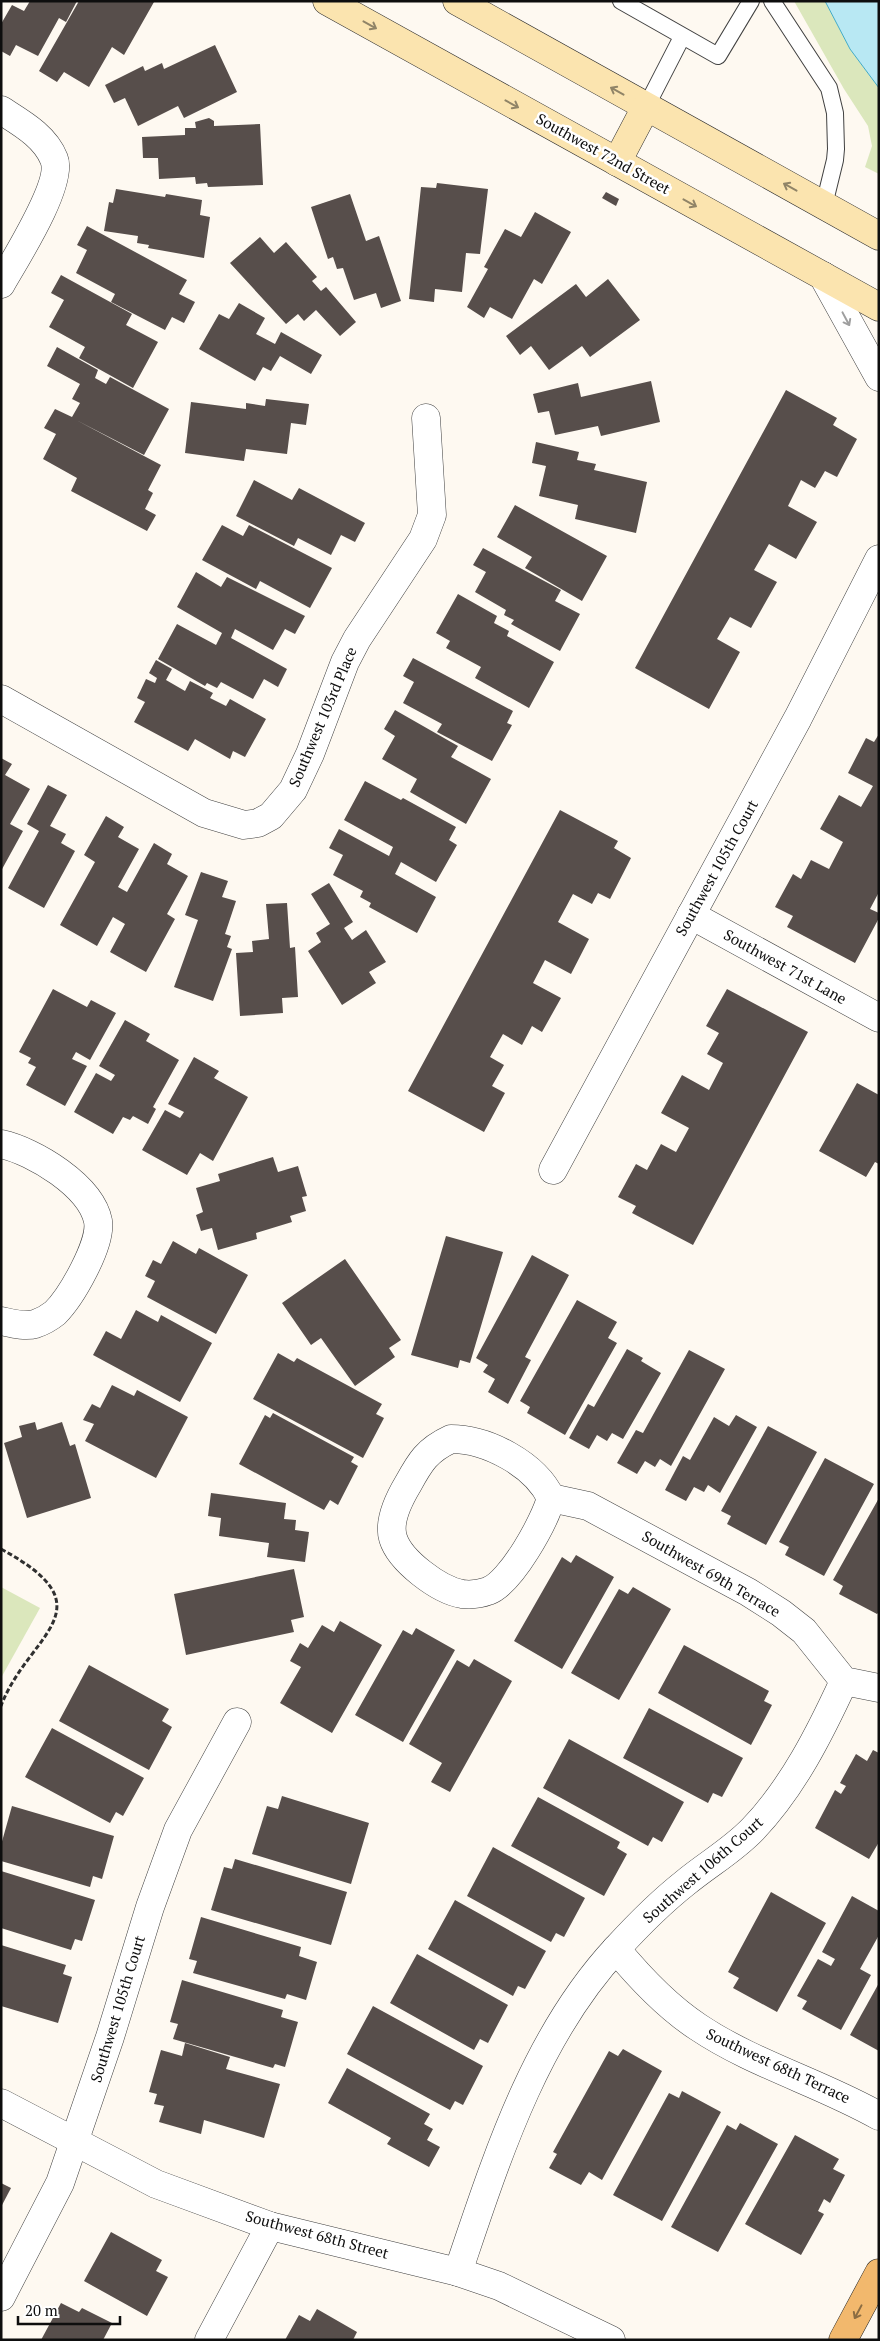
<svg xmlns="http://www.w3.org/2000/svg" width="880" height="2341" font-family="'PT Serif',serif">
<rect width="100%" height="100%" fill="#fef9f1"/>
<g fill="#dbe7bc">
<polygon points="794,1 825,1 850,49 879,88 879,174 865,167 872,146 868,126 844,89"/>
<polygon points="1,1587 40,1608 1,1678"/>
</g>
<polygon fill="#b8e8f3" stroke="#42abc7" points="825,1 879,1 879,88 850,49"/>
<g fill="#574e4b">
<polygon points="30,1 77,1 66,22 59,18 38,56 16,45 10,56 1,51 1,24 12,5 24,11"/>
<polygon points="79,1 154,2 124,55 112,47 89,87 64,72 57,82 39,71"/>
<polygon points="215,45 237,92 184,118 178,106 138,126 125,98 114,103 105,85 143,66 145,71 162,63 164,69"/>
<polygon points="209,118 214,121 214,126 260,124 263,185 208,187 207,183 196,184 195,177 159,179 158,158 143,158 142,137 185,135 185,128 196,128 195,122"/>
<polygon points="437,183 488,189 480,254 466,253 462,292 435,289 434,302 409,299 421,187 436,188"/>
<polygon points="116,189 165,197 166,194 202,200 200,215 210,217 204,258 148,248 149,245 137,243 138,236 104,231 109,202 113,203"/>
<polygon points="606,192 619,199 616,206 602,198"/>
<polygon points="350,194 366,241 379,236 401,301 381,308 376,293 354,300 343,268 337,269 333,257 328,259 311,207"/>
<polygon points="535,212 571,232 542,284 534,279 512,319 490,307 484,318 467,307 488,269 484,267 505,229 521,237"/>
<polygon points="87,226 187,280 179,294 195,302 184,323 172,317 165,330 111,302 115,294 76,273 87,250 77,245"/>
<polygon points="260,237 274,253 286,242 317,277 312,281 321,291 326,287 356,322 340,336 316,310 304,321 298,314 286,324 230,263"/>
<polygon points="61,275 132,314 126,325 158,342 133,388 79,358 85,347 49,327 64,300 51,293"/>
<polygon points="608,279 640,320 590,357 582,346 549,370 531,346 520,355 506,336 576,284 586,297"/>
<polygon points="239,303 265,318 256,334 275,344 281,332 322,355 311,374 280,356 271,371 263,367 255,381 199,349 219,314 229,319"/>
<polygon points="57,347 98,370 95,378 106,384 110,377 169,409 144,455 76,420 161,465 148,490 153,493 145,509 156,515 147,531 71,491 77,478 43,459 56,434 44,428 55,409 72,417 80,403 72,399 80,384 47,366"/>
<polygon points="651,381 660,422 601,436 598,426 555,435 549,411 538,413 533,394 578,383 581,397"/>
<polygon points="786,390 837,418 833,425 857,439 837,477 825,471 815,488 801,480 788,506 817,522 796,559 769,544 754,570 777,582 751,628 730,617 717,639 740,652 709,709 635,668"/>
<polygon points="266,399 309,404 306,425 291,423 287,454 246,449 244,461 185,453 191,402 246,409 246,403 265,406"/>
<polygon points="536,442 579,452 577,460 596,464 594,470 647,482 636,533 575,519 578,505 539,496 546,466 532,463"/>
<polygon points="254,480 292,500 299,488 365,523 355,542 341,535 331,555 298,538 294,546 236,516"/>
<polygon points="515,505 607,556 582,601 525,568 532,557 497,537"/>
<polygon points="222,525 243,536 249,525 332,568 310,608 260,581 256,589 202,560"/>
<polygon points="483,548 561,590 555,601 580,614 560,651 511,624 514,620 504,615 506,610 475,592 486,572 473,565"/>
<polygon points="196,572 221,587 227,577 305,616 295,634 285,629 273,650 235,629 231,638 287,669 278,687 264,679 253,699 221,682 217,688 207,683 205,686 158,659 177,624 216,645 222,633 177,607"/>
<polygon points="458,594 497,616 494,623 509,631 507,636 554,662 529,708 475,678 481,667 446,648 450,641 436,633"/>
<polygon points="413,658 513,711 507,723 512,725 492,761 437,732 442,724 403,703 414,682 403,676"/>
<polygon points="156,660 172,669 166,680 185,691 190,681 213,693 210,698 226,706 230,699 266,719 245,757 233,751 230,759 195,739 188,751 134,722 145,702 137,698 146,679 155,683 157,678 149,673"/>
<polygon points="395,710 458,746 451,757 491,779 466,824 410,792 417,779 382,759 395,736 384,729"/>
<polygon points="879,734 879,892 870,909 879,913 879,918 855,963 787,927 793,916 775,907 793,874 801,879 811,860 829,869 843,842 820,829 839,795 861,807 873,786 848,773 866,738 874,742"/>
<polygon points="1,758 12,764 5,775 30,789 10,824 23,831 1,871"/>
<polygon points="365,781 401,800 403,798 456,827 449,840 457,845 436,882 401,862 395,874 436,897 417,933 369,907 371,903 360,897 363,891 333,875 343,855 329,848 339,829 389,856 393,847 344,820"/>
<polygon points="48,785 67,795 50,826 66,834 61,843 75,851 44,908 8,888 39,831 27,824"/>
<polygon points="560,810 618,841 614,848 631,858 610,899 598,893 592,904 573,894 558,922 589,939 571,974 545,960 533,983 561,998 542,1032 532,1026 522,1045 503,1034 490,1057 504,1065 492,1086 505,1093 484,1132 408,1091"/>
<polygon points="106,816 124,827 118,837 139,849 118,887 127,892 154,843 172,854 167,864 188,876 167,914 175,919 146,972 110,952 125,924 113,917 97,946 60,925 95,862 84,855"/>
<polygon points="201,872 228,881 222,897 236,901 225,934 231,936 227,947 232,949 213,1001 174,987 198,920 185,915"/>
<polygon points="329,883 353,922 344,928 352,940 366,930 386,962 369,972 376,983 342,1005 308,951 321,942 316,933 330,924 311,894"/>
<polygon points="287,903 290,948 295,947 298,997 282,998 283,1013 240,1016 236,953 253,952 252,941 269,939 266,904"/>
<polygon points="53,989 87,1007 91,1000 116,1013 90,1060 76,1052 72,1059 87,1066 65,1106 26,1085 36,1067 28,1063 31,1058 19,1052"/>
<polygon points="727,989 808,1032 693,1245 632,1213 636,1206 618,1197 636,1164 647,1170 661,1144 676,1152 689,1128 661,1113 682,1075 709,1090 723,1063 707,1054 719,1033 706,1026"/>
<polygon points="125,1020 150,1034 146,1041 179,1060 153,1107 156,1109 148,1124 133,1116 130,1120 123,1117 113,1134 74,1112 96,1073 111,1081 115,1075 99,1066"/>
<polygon points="194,1057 219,1071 214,1078 248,1097 213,1161 200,1153 187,1175 142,1150 165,1110 180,1118 184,1112 168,1104"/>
<polygon points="857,1083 879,1095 879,1164 875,1162 866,1177 819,1151"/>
<polygon points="273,1157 278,1172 298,1166 307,1196 302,1197 306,1211 290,1216 292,1222 256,1233 257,1239 218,1250 212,1228 201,1231 196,1215 203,1212 196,1188 220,1181 218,1174"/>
<polygon points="446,1236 503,1252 470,1363 460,1360 458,1368 411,1355"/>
<polygon points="173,1241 196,1254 199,1248 248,1275 216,1334 147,1297 155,1281 145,1276 153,1260 161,1264"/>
<polygon points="532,1255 569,1275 525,1357 531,1360 508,1404 488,1392 495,1379 483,1372 488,1365 476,1358"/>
<polygon points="345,1259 401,1340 389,1348 395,1357 355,1386 321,1338 311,1345 282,1303"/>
<polygon points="577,1300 617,1322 608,1338 617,1343 565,1435 527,1413 530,1407 520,1401"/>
<polygon points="136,1310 158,1322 161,1315 212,1343 180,1402 93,1355 106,1331 121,1339"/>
<polygon points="627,1349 643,1358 641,1361 661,1373 623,1439 612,1433 607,1441 597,1435 589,1449 569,1438 588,1404 594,1407"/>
<polygon points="689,1350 725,1369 671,1466 660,1459 655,1467 645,1461 637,1474 617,1463 636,1430 643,1433"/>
<polygon points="278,1353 294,1362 297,1358 382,1404 376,1414 384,1418 363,1458 253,1399"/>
<polygon points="112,1385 134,1396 137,1390 188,1417 156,1478 85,1441 94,1424 83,1420 92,1404 100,1408"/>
<polygon points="273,1413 354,1457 351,1462 358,1466 338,1505 330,1500 324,1510 239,1464 265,1415 270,1418"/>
<polygon points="736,1415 757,1427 720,1493 708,1485 704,1492 694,1487 686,1501 665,1490 683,1456 690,1460 714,1417 729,1426"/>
<polygon points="35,1422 37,1430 62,1422 70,1446 75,1444 91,1498 27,1518 4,1443 22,1437 19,1426"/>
<polygon points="768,1426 817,1452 766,1545 727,1524 731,1516 721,1511"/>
<polygon points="825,1458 874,1484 824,1576 785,1555 789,1547 779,1542"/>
<polygon points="211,1493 286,1503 284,1519 296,1520 295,1530 309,1532 305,1562 267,1557 269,1543 219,1536 221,1518 208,1516"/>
<polygon points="879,1498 879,1612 877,1614 839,1594 843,1586 833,1580"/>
<polygon points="576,1555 614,1577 562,1669 514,1641 562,1557 571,1563"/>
<polygon points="294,1569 304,1617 291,1620 294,1632 186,1655 174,1594"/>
<polygon points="633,1587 671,1609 619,1700 571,1673 619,1589 628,1594"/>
<polygon points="340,1621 382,1645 332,1733 280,1703 301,1667 290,1661 300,1643 308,1648 322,1625 334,1632"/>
<polygon points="416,1628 455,1650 403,1742 355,1715 403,1630 412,1635"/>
<polygon points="684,1645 769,1691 764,1701 772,1705 751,1745 658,1693"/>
<polygon points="474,1659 512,1681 450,1792 431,1782 442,1763 409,1744 457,1660 469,1667"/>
<polygon points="89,1665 169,1709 162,1721 172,1727 149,1770 59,1721"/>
<polygon points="649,1708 743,1758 722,1797 713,1793 708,1803 623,1758"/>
<polygon points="52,1728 144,1778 123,1816 116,1812 110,1823 25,1777"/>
<polygon points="569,1739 684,1802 662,1842 653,1837 648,1846 543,1788"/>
<polygon points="873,1750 879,1753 879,1842 869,1859 815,1828 835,1790 841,1794 846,1786 840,1783 856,1754 867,1761"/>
<polygon points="282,1796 369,1823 351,1884 252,1854 267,1806 278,1809"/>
<polygon points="538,1797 620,1842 617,1848 627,1854 604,1896 511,1846"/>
<polygon points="12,1806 114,1836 102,1879 93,1876 90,1887 1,1861 1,1845"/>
<polygon points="493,1847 585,1898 564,1937 556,1933 551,1942 467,1896"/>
<polygon points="235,1859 347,1892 331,1945 211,1910 224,1867 232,1869"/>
<polygon points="1,1871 95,1900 82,1941 75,1939 71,1950 1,1928"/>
<polygon points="771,1892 826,1923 777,2012 733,1988 739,1978 728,1972"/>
<polygon points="852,1896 879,1911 879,1935 860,1969 871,1975 841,2030 802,2009 807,2001 797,1996 818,1959 831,1966 835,1959 822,1952"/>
<polygon points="455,1900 546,1951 525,1989 518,1986 513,1996 428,1949"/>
<polygon points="201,1917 301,1947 299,1956 317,1962 306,2000 287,1994 285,1999 193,1973 197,1961 189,1959"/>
<polygon points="1,1945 66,1965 63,1974 72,1977 58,2023 1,2006"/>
<polygon points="417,1954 508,2005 488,2043 480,2039 474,2050 390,2003"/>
<polygon points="182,1980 283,2010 281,2017 298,2022 285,2067 275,2064 273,2068 173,2039 178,2024 170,2022"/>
<polygon points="879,1983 879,2051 850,2035"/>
<polygon points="373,2006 483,2066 463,2105 455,2101 450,2110 347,2054"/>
<polygon points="185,2043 230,2057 226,2069 280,2084 264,2138 204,2120 201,2134 159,2122 164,2106 154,2104 157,2094 149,2092 161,2050 182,2056"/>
<polygon points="623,2049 662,2071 602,2180 589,2172 581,2185 549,2168 557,2154 553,2152 609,2051 618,2056"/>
<polygon points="347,2068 430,2114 424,2124 433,2129 427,2140 440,2147 429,2167 387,2144 391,2138 328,2103"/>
<polygon points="682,2091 721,2112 662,2221 613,2195 669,2093 679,2098"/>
<polygon points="740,2123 778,2144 718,2252 671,2227 727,2125 736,2130"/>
<polygon points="795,2135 839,2159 833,2169 845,2175 830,2203 824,2199 818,2211 824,2214 801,2255 745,2224"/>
<polygon points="1,2183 11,2188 1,2207"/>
<polygon points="111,2232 162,2260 156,2271 168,2277 147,2316 84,2281"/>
<polygon points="61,2303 79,2312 82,2308 112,2323 103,2340 41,2340"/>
<polygon points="317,2309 357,2332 353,2340 285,2340 299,2315 310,2321"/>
</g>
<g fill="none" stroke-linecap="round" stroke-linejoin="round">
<defs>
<g id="service">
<polyline points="621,1 718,56 751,1"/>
<polyline points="772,1 829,88 835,113 836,149 835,160 824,205"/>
<polyline points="646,107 682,37"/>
</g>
<g id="minor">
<path d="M1,110C21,123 45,136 54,159C64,183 14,261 1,284"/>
<polyline points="1,699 204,813 244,825 258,823 271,816 293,790 310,754 345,662 357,639 423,539 432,515 426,418"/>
<polyline points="691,915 879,1018"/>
<path d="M1,1144C34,1151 91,1186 98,1221C102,1244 71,1297 55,1313C50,1317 41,1322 35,1324C25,1327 11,1323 1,1321"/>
<polyline points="553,1170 798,718 879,559"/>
<path d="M451,1439C487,1439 535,1464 551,1498C545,1521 511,1583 488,1591C480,1594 471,1595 462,1594C439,1590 400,1561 393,1538C388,1521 399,1499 408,1484C420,1462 427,1450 451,1439Z"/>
<polyline points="551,1498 588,1506 748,1592 781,1613 804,1631 844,1681 879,1688"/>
<path d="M616,1949C640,1978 666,2006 698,2027C753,2064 821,2083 879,2116"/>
<polyline points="1,2103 156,2184 270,2226 458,2272 499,2286 611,2340"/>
<path d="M458,2272C496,2160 534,2037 617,1948C638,1925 661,1902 685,1883C708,1864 733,1850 753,1829C793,1787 820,1733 844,1681"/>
<polyline points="1,2297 60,2183 110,2037 150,1907 178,1830 237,1722"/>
<polyline points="209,2340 270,2226"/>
</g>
<polyline id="tertiary" points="823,276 879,377"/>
<g id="secondary">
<polyline points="327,1 879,307"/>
<polyline points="457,1 879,236"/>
<polyline points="617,162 646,107"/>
</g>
<polyline id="primary" points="843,2340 879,2273"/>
</defs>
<use href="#service" stroke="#414141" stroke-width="18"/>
<use href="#minor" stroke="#414141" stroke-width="29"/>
<use href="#tertiary" stroke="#414141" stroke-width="29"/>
<use href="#secondary" stroke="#303030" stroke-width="29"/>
<use href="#primary" stroke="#1f1f1f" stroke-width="29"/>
<path stroke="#303030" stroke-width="3" stroke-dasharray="5 2.5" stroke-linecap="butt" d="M1,1549C112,1609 28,1634 1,1706"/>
<use href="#service" stroke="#fff" stroke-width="16"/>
<use href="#minor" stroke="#fff" stroke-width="28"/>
<use href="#tertiary" stroke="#fff" stroke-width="28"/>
<use href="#secondary" stroke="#fbe4af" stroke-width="28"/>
<use href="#primary" stroke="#f2b86d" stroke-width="28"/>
</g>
<defs><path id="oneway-shaft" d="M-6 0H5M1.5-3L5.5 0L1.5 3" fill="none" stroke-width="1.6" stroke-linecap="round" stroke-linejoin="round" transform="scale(1.25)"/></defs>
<g stroke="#908467">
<use href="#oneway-shaft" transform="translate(370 25) rotate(29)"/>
<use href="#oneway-shaft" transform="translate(617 91) rotate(-151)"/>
<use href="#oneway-shaft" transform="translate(512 104) rotate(29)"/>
<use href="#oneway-shaft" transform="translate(790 187) rotate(-151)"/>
<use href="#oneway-shaft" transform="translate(690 203) rotate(29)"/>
</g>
<use stroke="#9f9f9f" href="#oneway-shaft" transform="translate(846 319) rotate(62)"/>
<use stroke="#8b6c42" href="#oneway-shaft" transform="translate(858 2312) rotate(118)"/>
<g text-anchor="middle" stroke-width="5" stroke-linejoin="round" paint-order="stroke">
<g font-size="15" fill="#0e0e0e" stroke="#fff">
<text transform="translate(603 154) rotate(29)" y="5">Southwest 72nd Street</text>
<text transform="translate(323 717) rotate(-67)" y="5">Southwest 103rd Place</text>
<text transform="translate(717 868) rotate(-61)" y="5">Southwest 105th Court</text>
<text transform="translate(785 967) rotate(29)" y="5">Southwest 71st Lane</text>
<text transform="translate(711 1574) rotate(30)" y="5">Southwest 69th Terrace</text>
<text transform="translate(703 1870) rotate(-41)" y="5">Southwest 106th Court</text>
<text transform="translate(118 2009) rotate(-73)" y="5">Southwest 105th Court</text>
<text transform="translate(778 2066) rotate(25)" y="5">Southwest 68th Terrace</text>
<text transform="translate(317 2235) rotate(15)" y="5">Southwest 68th Street</text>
</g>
</g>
<rect width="880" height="2341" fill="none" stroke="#0e0e0e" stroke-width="5"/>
<path d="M18 2316v8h102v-8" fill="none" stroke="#0e0e0e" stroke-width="2.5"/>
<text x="25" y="2316" font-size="15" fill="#0e0e0e" stroke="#ffffff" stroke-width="4" paint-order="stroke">20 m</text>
</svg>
